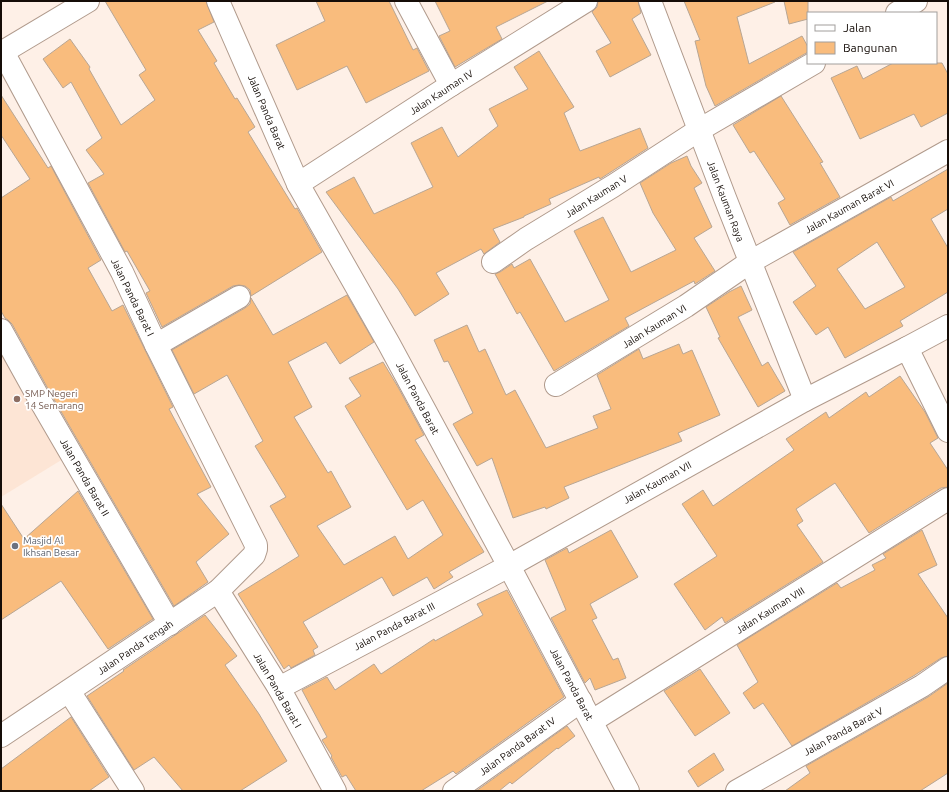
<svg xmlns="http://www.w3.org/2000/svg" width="949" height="792" font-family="Ubuntu,sans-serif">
<rect width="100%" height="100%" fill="#fef0e7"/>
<polygon fill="#fde5d5" points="1,339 63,459 1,497"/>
<g fill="#f9bc7d" stroke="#b8a694" fill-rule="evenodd">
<polygon points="105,1 206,1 214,22 198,30 217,61 214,63 235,99 237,98 255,127 248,132 295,209 297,208 322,252 251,296 250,290 245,286 239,285 233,286 162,327 146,293 150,291 127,251 125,252 88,183 104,174 86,150 102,138 71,82 63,88 43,59 70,39 90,67 89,69 121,125 155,100 139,75 146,70"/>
<polygon points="316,1 389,1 413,50 417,48 429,71 366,103 347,66 297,90 276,45 325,21"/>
<polygon points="435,1 548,1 496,27 502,39 455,67 439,36 450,31"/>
<polygon points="598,1 638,1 641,13 632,19 651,55 610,77 596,51 611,43 592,12 597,7"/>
<polygon points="684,1 775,1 775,2 737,17 749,64 802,36 808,47 808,52 715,106 706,86 695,41 700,40"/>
<polygon points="784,1 808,1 808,19 789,24"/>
<polygon points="539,51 574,107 564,113 580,151 640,128 648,148 600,179 599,177 549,199 551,204 524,216 524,217 493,229 500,242 484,254 481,249 436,273 449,294 415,316 398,289 326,192 354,177 374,214 433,187 411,143 442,127 458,157 498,126 489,109 528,89 514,67"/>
<polygon points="893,63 942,63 948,74 948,113 921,127 914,114 860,139 831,78 857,66 863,79"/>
<polygon points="1,95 48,168 51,166 101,260 88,268 112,311 123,305 173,407 169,409 211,487 197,494 229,534 196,562 208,582 174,606 52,396 12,324 8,320 5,318 1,311 1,198 30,179 1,135"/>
<polygon points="781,96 823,162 820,163 840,197 790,225 778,203 785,199 754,151 750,153 733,125"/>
<polygon points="687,156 691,166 702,183 694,188 712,227 694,238 715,271 695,284 694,281 625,318 629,326 554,371 520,312 517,314 495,274 500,272 512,264 514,268 530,259 565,322 609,300 574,231 603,217 631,272 676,250 653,213 640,183 671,163"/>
<path d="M948,169V209L931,219L948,248V292L900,321L903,326L845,358L828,327L816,335L793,302L816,286L793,252L891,197L893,201ZM877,242L905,287L865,309L837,269Z"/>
<polygon points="741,286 752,310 738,317 762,366 768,362 785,391 758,407 718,338 720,337 706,307 729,292"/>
<polygon points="347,295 374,342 340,364 326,342 288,362 312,407 294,417 328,473 331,471 351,507 317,526 344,565 395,536 408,559 443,535 423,500 407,510 345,406 361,396 349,378 383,362 398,387 424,435 415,440 484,552 449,572 453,577 434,589 427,577 393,596 382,577 303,622 318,647 313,650 315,655 291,668 289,665 284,669 238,594 299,556 270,506 286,497 255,446 263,441 227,375 194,394 172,350 245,308 250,304 251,298 273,335"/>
<polygon points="467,325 479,352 485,349 506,395 515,390 546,448 598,428 593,416 611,409 597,375 639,349 643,359 679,344 683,354 692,350 720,415 678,433 682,441 564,487 569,498 546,509 545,507 513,518 492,458 477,466 453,424 473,413 448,361 444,362 434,340"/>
<polygon points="900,376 925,412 938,438 930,443 948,470 948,487 941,488 869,533 835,483 796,509 803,521 797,525 823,562 725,623 722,617 705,630 674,584 717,556 682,504 703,490 713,506 794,450 786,439 826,412 829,418 866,392 869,397"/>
<polygon points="78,491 153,619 108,649 61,581 1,620 1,504 24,539"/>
<polygon points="611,530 638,577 590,604 597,618 592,620 613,660 618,658 626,678 595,690 590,678 585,683 551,618 566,610 545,560 567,548 569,553"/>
<polygon points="922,530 937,565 918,574 948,618 948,656 941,658 915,675 792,746 763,703 754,709 743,693 758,682 737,645 837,583 841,588 875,570 872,565 886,558 883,554"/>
<polygon points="507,590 564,697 456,774 453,771 421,791 356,791 346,775 342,777 331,757 332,756 322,740 327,737 302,690 327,677 335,690 374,664 381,674 434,639 435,641 483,615 477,604"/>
<polygon points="205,615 237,656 225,665 259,714 287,761 240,791 183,791 154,757 134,770 87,696 124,671 123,670"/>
<polygon points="700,669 730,713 695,736 664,691"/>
<polygon points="948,683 948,773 920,791 785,791 810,773 806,766 928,697"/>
<polygon points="71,717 109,777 89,791 1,791 1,769"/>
<polygon points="567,726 575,736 558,749 557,748 512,784 510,782 499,791 476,791"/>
<polygon points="714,753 724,770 698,787 688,771"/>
</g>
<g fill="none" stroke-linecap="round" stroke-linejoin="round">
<defs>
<g id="minor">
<polyline points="218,1 298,184 389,344 509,566 628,791"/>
<polyline points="406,1 451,85"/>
<polyline points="650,1 725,198 805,400"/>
<polyline points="897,13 916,1"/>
<polyline points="1,53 88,1"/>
<polyline points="298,184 451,85 586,1"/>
<polyline points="493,262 526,239 613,186 699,130 814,63"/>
<polyline points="1,330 41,402 170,624"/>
<polyline points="156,345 239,297"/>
<polyline points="907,348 948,326"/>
<polyline points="556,385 686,306 750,262 948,151"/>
<polyline points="218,591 279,688 335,791"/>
<polyline points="279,688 509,566 805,400 907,348 948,431"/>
<polyline points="69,691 133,791"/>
<polyline points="592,721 948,499"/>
<polyline points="1,736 218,591 254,555 256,549 256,545 156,345 122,272 3,52"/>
<polyline points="454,791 581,701"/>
<polyline points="737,791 922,686 948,668"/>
</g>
</defs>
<use href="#minor" stroke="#b09a8c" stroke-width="24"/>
<use href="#minor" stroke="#fff" stroke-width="22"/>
</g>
<circle fill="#8d6e63" stroke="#fff" stroke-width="1.5" cx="17" cy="399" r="4"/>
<circle fill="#6b7280" stroke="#fff" stroke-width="1.5" cx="15" cy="546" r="4"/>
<g text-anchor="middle" stroke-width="3.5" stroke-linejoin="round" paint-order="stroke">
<g font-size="10" fill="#150d08" stroke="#fff">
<text transform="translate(441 92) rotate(-33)" y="4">Jalan Kauman IV</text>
<text transform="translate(267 112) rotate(67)" y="4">Jalan Panda Barat</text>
<text transform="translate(596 196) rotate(-32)" y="4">Jalan Kauman V</text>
<text transform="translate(726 201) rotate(69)" y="4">Jalan Kauman Raya</text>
<text transform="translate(849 206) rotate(-29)" y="4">Jalan Kauman Barat VI</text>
<text transform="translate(133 297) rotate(64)" y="4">Jalan Panda Barat I</text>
<text transform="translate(654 326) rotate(-32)" y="4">Jalan Kauman VI</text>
<text transform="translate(418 398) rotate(62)" y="4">Jalan Panda Barat</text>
<text transform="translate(85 477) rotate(60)" y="4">Jalan Panda Barat II</text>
<text transform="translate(657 482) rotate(-29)" y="4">Jalan Kauman VII</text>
<text transform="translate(770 610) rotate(-32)" y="4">Jalan Kauman VIII</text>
<text transform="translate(394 626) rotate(-28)" y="4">Jalan Panda Barat III</text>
<text transform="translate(135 647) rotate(-34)" y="4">Jalan Panda Tengah</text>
<text transform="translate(572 684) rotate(62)" y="4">Jalan Panda Barat</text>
<text transform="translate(278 690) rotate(60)" y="4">Jalan Panda Barat I</text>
<text transform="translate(843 731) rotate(-29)" y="4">Jalan Panda Barat V</text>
<text transform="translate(517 746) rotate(-36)" y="4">Jalan Panda Barat IV</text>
</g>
<g font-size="10" fill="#785e54" stroke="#fff" text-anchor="start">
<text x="25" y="397">SMP Negeri<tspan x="25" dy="12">14 Semarang</tspan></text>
</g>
<g font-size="10" fill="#5b616d" stroke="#fff" text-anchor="start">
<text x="23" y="544">Masjid Al<tspan x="23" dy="12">Ikhsan Besar</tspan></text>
</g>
</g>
<rect width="949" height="792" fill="none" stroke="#150d08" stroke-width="4"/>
<rect x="807" y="12" width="130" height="52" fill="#ffffff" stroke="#a19e9c"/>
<rect x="815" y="25" width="20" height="6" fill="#ffffff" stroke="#a19e9c"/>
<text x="843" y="32" font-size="12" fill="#150d08">Jalan</text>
<rect x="815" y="42" width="20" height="12" fill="#f9bc7d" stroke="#a19e9c"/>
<text x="843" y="52" font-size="12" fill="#150d08">Bangunan</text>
</svg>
